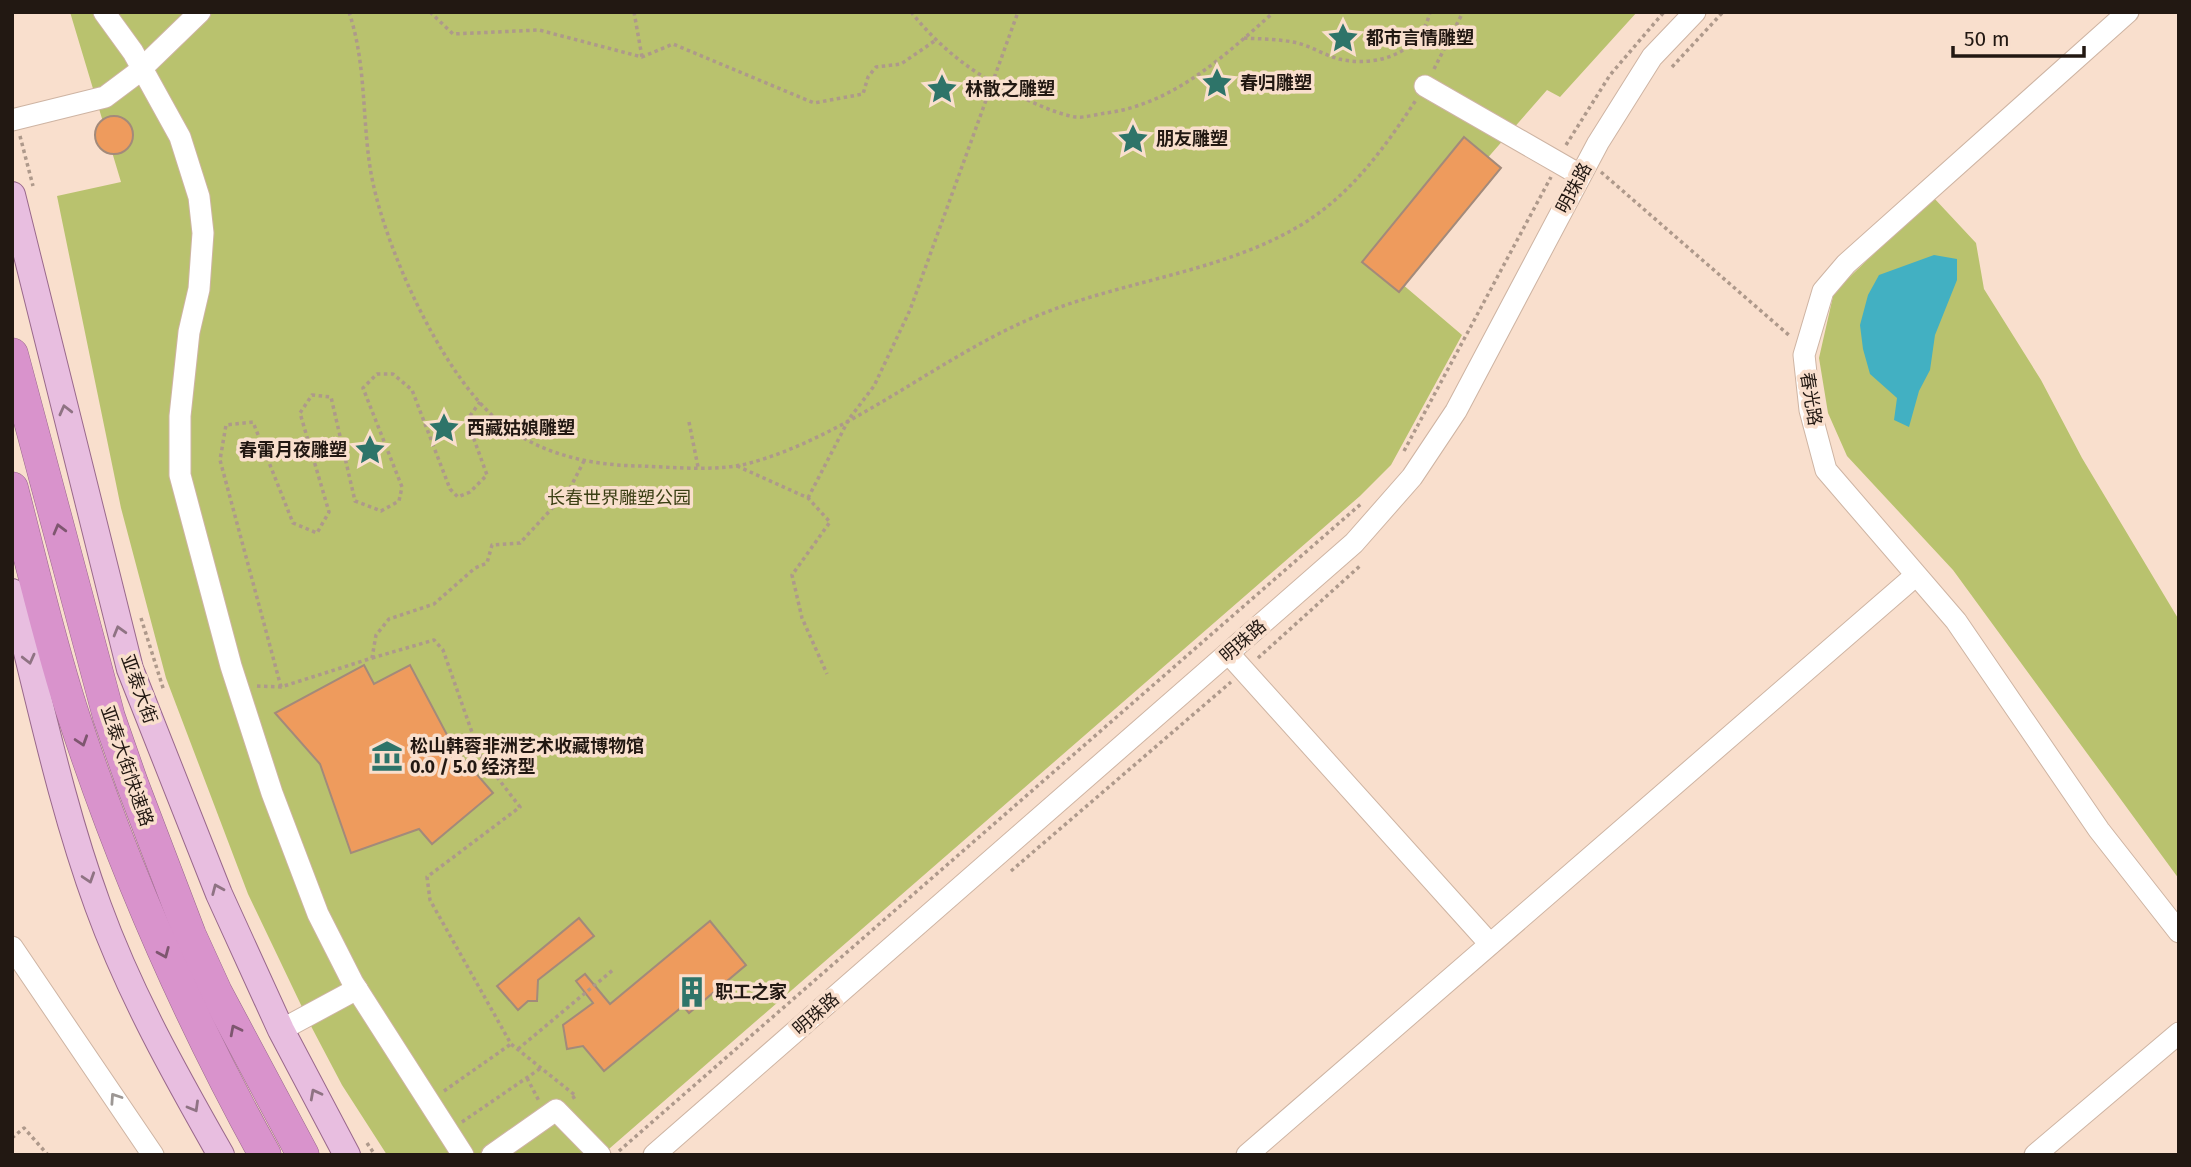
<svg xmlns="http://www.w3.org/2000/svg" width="2191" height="1167" font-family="'Fira Sans','Noto Sans SC',sans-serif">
<rect width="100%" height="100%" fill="#f9dfcd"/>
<g fill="#b9c26e">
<polygon points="70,12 1637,12 1560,97 1547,90 1388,272 1462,335 1391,465 1360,496 602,1155 387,1155 342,1085 312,1028 248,894 166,678 121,508 57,196 121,182"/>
<polygon points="1933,197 1976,243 1984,289 2041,380 2082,458 2179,620 2179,879 1953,570 1847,456 1828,413 1819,358 1834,292"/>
</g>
<polygon fill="#42b0c2" points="1934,255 1957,259 1957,280 1935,335 1930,370 1919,391 1909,427 1894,420 1897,398 1870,374 1863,349 1860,325 1868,295 1879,275"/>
<g fill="#ee9b5d" stroke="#a38a7a" stroke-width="2">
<circle cx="114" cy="135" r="19"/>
<polygon points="1464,137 1501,168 1399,292 1362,262"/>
<polygon points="364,665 374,684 410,665 454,748 493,793 432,844 419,829 351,853 320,764 275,713"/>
<polygon points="579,918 594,936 538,980 537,1001 528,1001 518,1010 497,986"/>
<polygon points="710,921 746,965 689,1013 683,1006 604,1071 583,1046 567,1049 563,1025 593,1003 576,981 585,974 610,1004"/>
</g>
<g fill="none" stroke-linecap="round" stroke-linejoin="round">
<defs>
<g id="minor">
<polyline points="104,12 133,52 180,137 199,197 203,233 199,289 189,332 180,416 180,475 231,666 272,793 318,914 353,983 463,1155"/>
<polyline points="2128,12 1846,264 1823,291 1804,355 1810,410 1826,470 1956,621 2099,830 2179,932"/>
<polyline points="1425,86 1580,175"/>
<polyline points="12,120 105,97 137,73 200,12"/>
<polyline points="1229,654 1490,944"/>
<polyline points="12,947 153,1155"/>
<polyline points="281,1030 357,989"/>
<polyline points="492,1155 556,1110 600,1155"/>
<polyline points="654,1155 1354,543 1412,477 1456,411 1598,143 1652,57 1695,12"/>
<polyline points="1247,1155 1915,576"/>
<polyline points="2035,1155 2179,1033"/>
</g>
<g id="major">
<polyline points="12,195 130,669 219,894 281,1030 347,1155"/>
<path d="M12,592C39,697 61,805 98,906C130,994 175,1074 221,1155"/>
</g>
<g id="highway">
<polyline points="12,354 109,717 132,783 190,935 216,992 303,1155"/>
<path d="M12,488C31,561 48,636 71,708C121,863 186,1012 265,1155"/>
</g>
</defs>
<use href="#minor" stroke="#ceb4a3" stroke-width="23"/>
<use href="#major" stroke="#99688b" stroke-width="28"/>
<use href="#highway" stroke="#99688b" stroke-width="33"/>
<g stroke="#ae998b" stroke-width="3.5" stroke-dasharray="3.5 3.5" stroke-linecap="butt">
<path d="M349,12C366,63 362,114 370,167C381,240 439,368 494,417C535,453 586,465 639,466C674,467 716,472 750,463C847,436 931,364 1021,323C1110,281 1216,276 1301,225C1351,195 1385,147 1416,100"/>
<polyline points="430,12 453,34 539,30 642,57 673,44 814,103 863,94 868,77 876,67 901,64 936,40"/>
<polyline points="634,12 642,57"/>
<path d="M911,12C940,48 973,74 1015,94C1034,103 1054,113 1075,117C1085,118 1097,114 1107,113C1175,103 1224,56 1274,12"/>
<path d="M1244,38C1260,39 1277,39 1293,42C1309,45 1324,55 1339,59C1377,68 1421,53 1430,12"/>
<polyline points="1672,67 1723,12"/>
<polyline points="1434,69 1463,12"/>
<polyline points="20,136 33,186"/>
<polyline points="1566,145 1610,75 1664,12"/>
<polyline points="1601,172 1791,337"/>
<polyline points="689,422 698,467"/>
<polyline points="1404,451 1551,177"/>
<polyline points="737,466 808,498 830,522 792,575 802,618 827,674"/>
<polyline points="808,498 849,419 874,386 910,310 1018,12"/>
<polyline points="141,618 164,691"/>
<polyline points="372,658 434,640 443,650 480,755 520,807 427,877 430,900 511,1044 576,1096 571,1099"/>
<polyline points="1258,658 1361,565"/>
<polyline points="257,686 281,687 372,658 376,635 389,619 434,604 475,568 487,563 492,545 520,543 569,490 584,461"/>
<polyline points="281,687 220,460 226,425 253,422 293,523 317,533 329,512 300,413 312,395 331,397 355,501 381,511 399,501 402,487 363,388 377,374 393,374 412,390 450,489 458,497 470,492 487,475 467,420 480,402"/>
<polyline points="1011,871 1231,682"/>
<polyline points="518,1049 614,969"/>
<polyline points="527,1078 539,1101"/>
<polyline points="444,1091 511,1044"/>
<polyline points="462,1122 541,1068"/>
<polyline points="12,1138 24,1128 48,1155"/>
<polyline points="367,1143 375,1155"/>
<polyline points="619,1151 1362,503"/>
</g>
<use href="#minor" stroke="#fff" stroke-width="21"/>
<use href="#major" stroke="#e8bee0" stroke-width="26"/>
<use href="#highway" stroke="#d993cc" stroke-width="32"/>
</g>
<defs><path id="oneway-chevron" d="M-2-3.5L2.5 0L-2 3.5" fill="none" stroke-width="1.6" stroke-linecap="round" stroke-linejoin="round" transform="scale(1.75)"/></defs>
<g stroke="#8f7383">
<use href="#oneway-chevron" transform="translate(65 410) rotate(-104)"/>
<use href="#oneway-chevron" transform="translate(119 631) rotate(-106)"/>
<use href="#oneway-chevron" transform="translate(29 659) rotate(76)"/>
<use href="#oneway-chevron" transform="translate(89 878) rotate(72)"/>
<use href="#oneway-chevron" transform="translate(217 889) rotate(-113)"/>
<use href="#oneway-chevron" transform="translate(315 1094) rotate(-118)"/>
<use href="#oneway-chevron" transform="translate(194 1107) rotate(60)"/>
</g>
<g stroke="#7e566f">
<use href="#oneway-chevron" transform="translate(59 529) rotate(-105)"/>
<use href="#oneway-chevron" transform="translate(82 741) rotate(72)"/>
<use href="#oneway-chevron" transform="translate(164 953) rotate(67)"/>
<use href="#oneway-chevron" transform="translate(235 1030) rotate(-117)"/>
</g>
<use stroke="#9c9794" href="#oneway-chevron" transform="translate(115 1098) rotate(-124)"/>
<defs>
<symbol id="sight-bare" viewBox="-9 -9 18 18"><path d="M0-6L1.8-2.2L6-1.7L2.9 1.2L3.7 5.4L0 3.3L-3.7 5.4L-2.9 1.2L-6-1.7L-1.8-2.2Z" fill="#2e7469" stroke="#f9dfcd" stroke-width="2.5" paint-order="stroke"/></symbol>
<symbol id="museum-bare" viewBox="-9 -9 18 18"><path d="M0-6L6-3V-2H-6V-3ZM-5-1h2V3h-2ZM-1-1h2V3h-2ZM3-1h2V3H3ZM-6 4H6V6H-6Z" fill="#2e7469" stroke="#f9dfcd" stroke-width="2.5" paint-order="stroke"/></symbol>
<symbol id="building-bare" viewBox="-9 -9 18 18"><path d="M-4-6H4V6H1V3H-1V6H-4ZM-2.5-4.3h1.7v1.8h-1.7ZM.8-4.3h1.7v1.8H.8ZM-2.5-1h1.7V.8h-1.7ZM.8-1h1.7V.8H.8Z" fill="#2e7469" stroke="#f9dfcd" stroke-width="2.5" paint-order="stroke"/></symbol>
</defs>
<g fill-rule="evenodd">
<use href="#sight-bare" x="1321" y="16" width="44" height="44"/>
<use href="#sight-bare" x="1195" y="61" width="44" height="44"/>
<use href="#sight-bare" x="920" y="67" width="44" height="44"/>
<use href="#sight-bare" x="1111" y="117" width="44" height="44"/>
<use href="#sight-bare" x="422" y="406" width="44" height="44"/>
<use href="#sight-bare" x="348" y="428" width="44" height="44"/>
<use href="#museum-bare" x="365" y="734" width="44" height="44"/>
<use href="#building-bare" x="670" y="970" width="44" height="44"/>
</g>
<g text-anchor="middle" stroke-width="7" stroke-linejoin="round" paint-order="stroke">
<g font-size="18" font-weight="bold" fill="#221812" stroke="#f9dfcd" text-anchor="start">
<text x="1366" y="44">都市言情雕塑</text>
<text x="1240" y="89">春归雕塑</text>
<text x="965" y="95">林散之雕塑</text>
<text x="1156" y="145">朋友雕塑</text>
<text x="467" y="434">西藏姑娘雕塑</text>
<text x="347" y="456" text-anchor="end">春雷月夜雕塑</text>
<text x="410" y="752">松山韩蓉非洲艺术收藏博物馆<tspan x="410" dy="21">0.0 / 5.0 经济型</tspan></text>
<text x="715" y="998">职工之家</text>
</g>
<g font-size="18" fill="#221812" stroke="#f9dfcd">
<text transform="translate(1574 188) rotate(-62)" y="6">明珠路</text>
<text transform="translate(1811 399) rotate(81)" y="6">春光路</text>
<text transform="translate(1243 641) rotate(-41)" y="6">明珠路</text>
<text transform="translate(139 689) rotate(70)" y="6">亚泰大街</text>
<text transform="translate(127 766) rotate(71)" y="6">亚泰大街快速路</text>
<text transform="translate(816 1014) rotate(-41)" y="6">明珠路</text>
</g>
<g font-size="18" fill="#3b3f14" stroke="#f9dfcd">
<text x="619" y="504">长春世界雕塑公园</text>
</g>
</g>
<rect width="2191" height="1167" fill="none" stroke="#221812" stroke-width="28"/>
<path d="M1953 46v10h131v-10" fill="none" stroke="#221812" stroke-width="3.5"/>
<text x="1964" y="46" font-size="21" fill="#221812" stroke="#f9dfcd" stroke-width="5" paint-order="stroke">50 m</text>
</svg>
